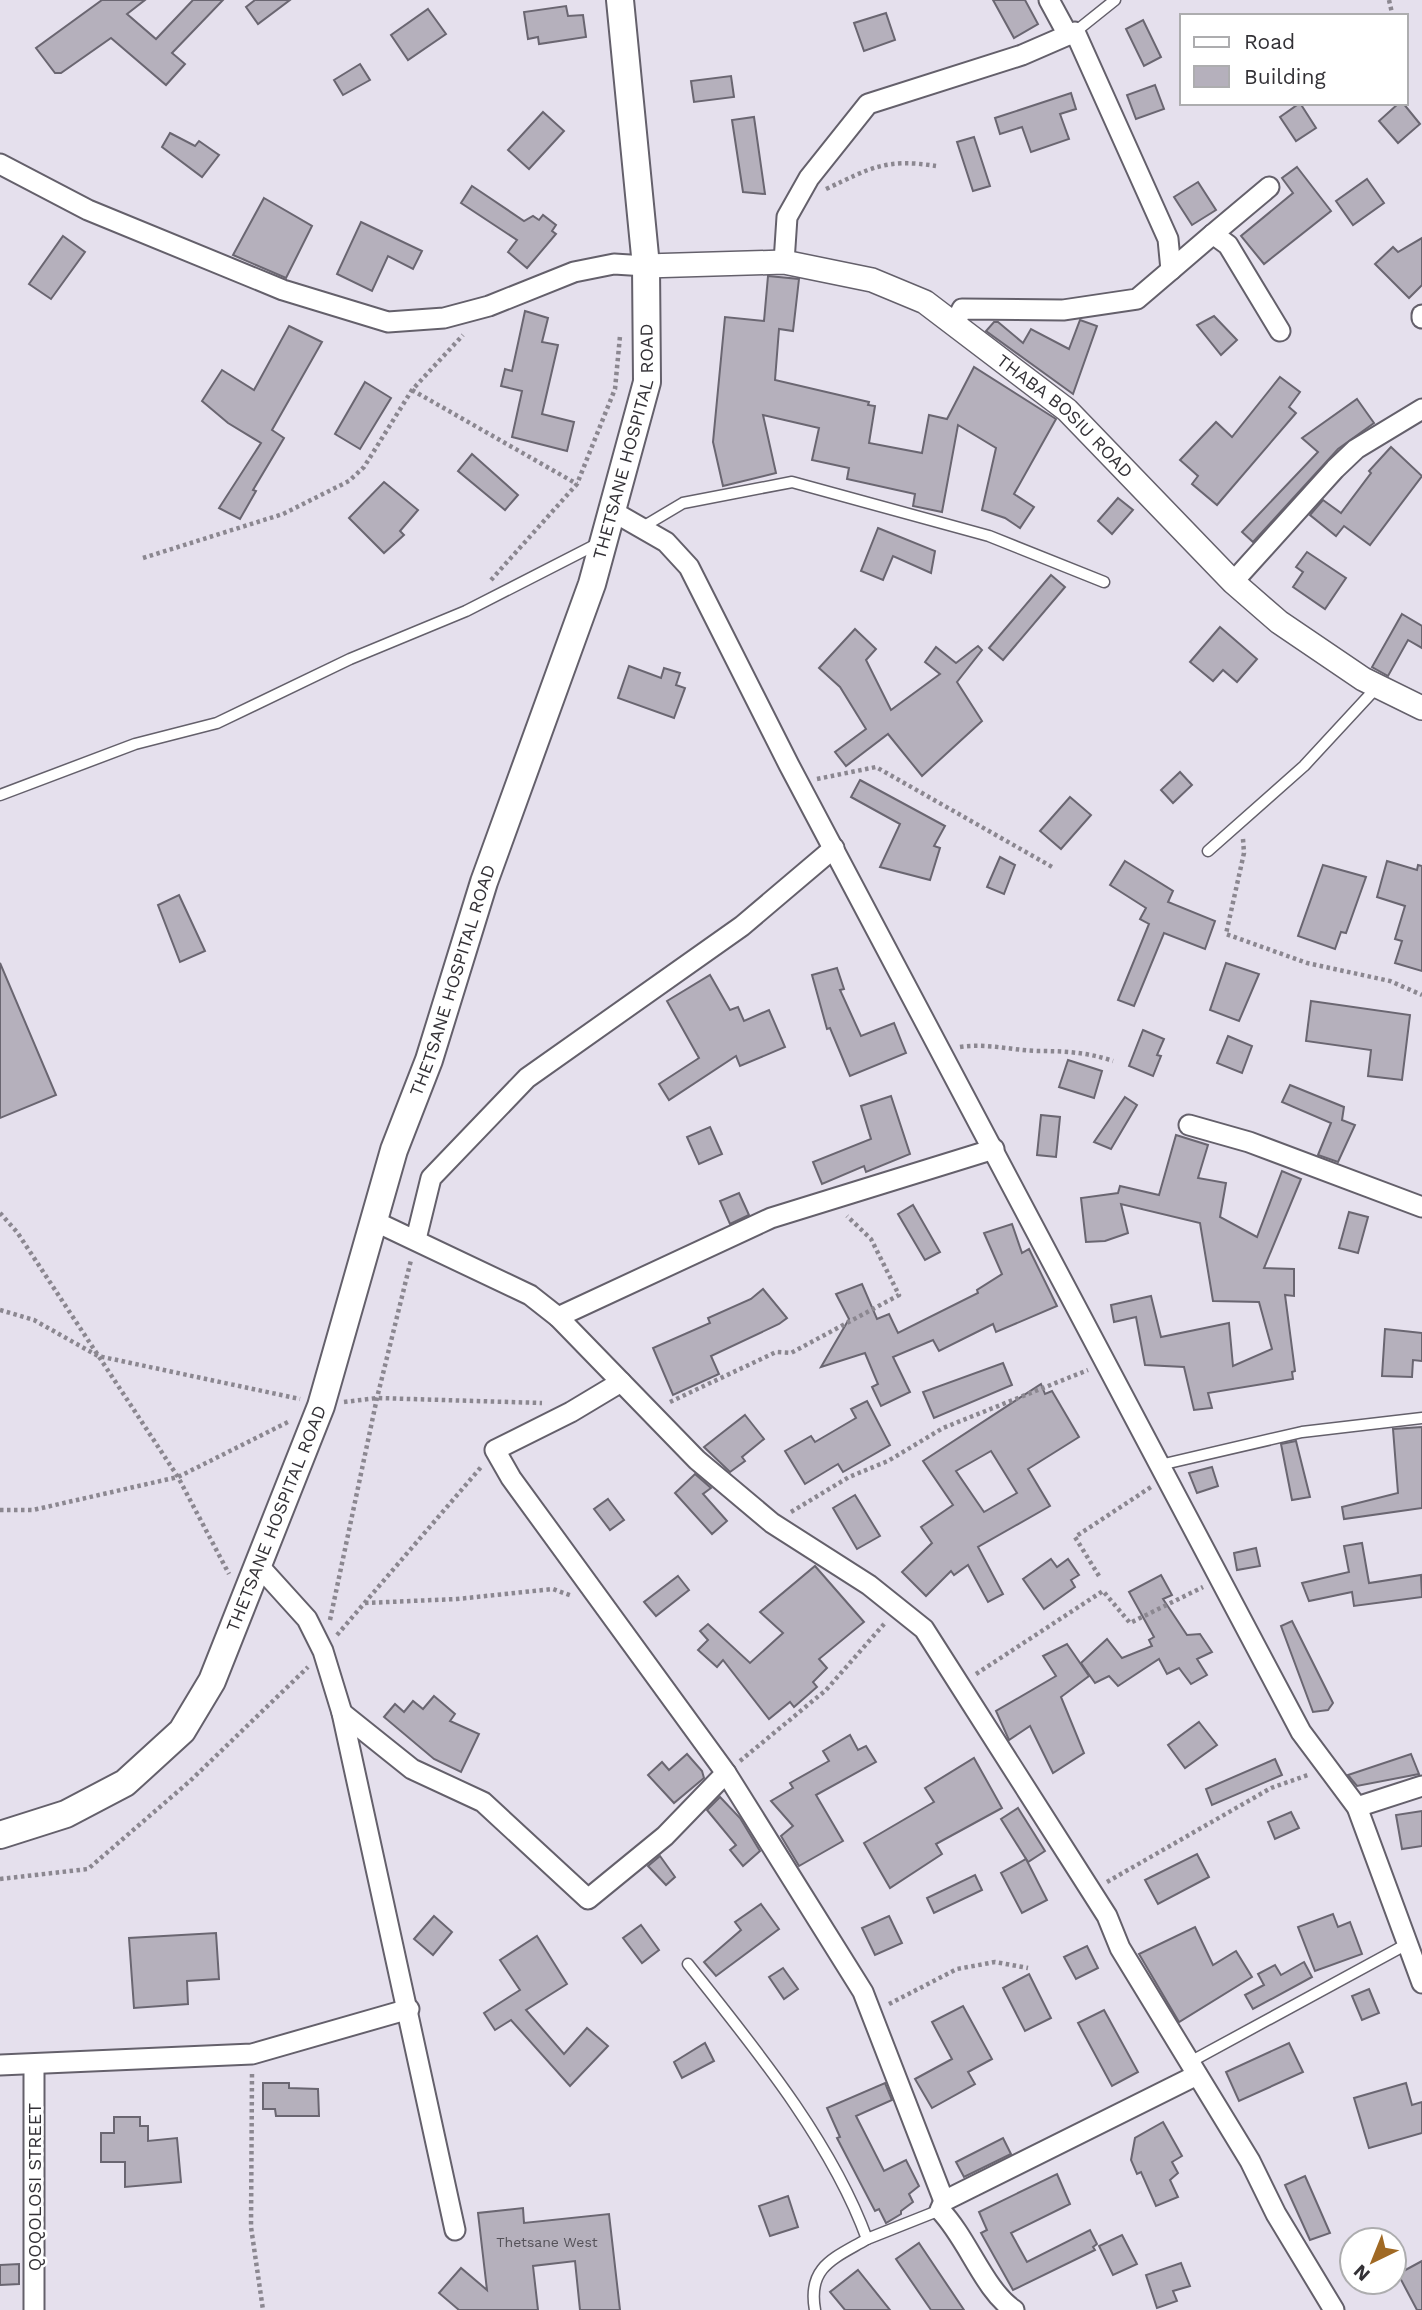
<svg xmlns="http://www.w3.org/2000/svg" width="1422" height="2310" font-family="'Work Sans',sans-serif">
<rect width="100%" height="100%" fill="#e5e0ed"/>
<g fill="#b5b0bc" stroke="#6a6671" stroke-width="2" fill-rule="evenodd">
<polygon points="102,0 145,0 127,14 156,39 193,0 223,0 172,53 185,64 166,85 111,38 61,73 55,73 36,48"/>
<polygon points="255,0 290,0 258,24 246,7"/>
<polygon points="993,0 1025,0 1038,24 1014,38"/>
<polygon points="566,6 568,16 583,15 586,37 539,44 538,37 528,39 524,12"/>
<polygon points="428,9 446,34 408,60 391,35"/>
<polygon points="886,13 895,40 864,51 854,23"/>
<polygon points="1143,20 1161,57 1144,66 1126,29"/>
<polygon points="360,64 370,80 343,95 334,80"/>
<polygon points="731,76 734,97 694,102 691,81"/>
<polygon points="1155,85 1164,109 1136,119 1127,95"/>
<polygon points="1071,93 1076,109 1060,114 1069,139 1031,152 1022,127 1000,134 995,118"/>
<polygon points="1300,103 1316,128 1296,141 1280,117"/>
<polygon points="1399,103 1403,103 1420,124 1398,143 1379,121"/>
<polygon points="543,112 564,131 529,169 508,150"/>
<polygon points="754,117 765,194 743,192 732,120"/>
<polygon points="170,133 195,146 199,141 219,155 202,177 162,147"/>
<polygon points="974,137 990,186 973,191 957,142"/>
<polygon points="1297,167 1331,211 1264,264 1241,236 1293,193 1282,178"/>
<polygon points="1367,179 1384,203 1353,225 1336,201"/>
<polygon points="1198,182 1216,210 1192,225 1174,197"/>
<polygon points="472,186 524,221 533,216 539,220 543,215 556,225 552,231 556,234 527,268 508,252 517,240 461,203"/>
<polygon points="264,198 312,226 286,278 233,255"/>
<polygon points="361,222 422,251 413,269 388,256 372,291 337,274"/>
<polygon points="63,236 85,252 51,299 29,284"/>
<polygon points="1422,238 1422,285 1409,298 1375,264 1393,247 1398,252"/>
<polygon points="768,276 799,279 793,331 779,329 775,380 869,402 868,405 875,406 869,443 922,453 929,415 947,419 974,367 1056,419 1014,494 1034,507 1020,528 1005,518 982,510 996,448 958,425 942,512 913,506 915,494 847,479 849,468 812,460 819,428 763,415 776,473 723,486 713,442 725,317 764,321"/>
<polygon points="525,311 548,318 542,342 558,345 542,414 574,422 567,451 512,437 522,391 501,386 505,369 512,371"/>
<polygon points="1214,316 1237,340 1221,355 1197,325"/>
<polygon points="1080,320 1097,326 1073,394 986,331 994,322 998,322 1023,343 1031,329 1069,349"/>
<polygon points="289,326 322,342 272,430 284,438 253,490 256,491 240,519 219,508 261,443 228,423 202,401 222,370 254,390"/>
<polygon points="1280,377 1300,392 1289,407 1296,413 1217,505 1192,484 1198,476 1180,460 1216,422 1232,437"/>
<polygon points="365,382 391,398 360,449 335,434"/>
<polygon points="1357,399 1374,423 1338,449 1253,542 1242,532 1318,452 1302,438"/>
<polygon points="1391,447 1422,476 1370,545 1344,526 1336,536 1310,515 1323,500 1341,513 1371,473 1369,471"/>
<polygon points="472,454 518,495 505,510 458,471"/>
<polygon points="384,482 418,510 400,531 404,535 384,553 349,518"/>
<polygon points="1118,498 1133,510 1112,534 1098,521"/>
<polygon points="878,528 935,551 931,573 893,556 883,580 861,571"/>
<polygon points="1307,552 1346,578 1325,609 1293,587 1303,572 1296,567"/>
<polygon points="1051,575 1065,587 1003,660 989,648"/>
<polygon points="1402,614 1422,626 1422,648 1408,640 1388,676 1372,667"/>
<polygon points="1220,627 1257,659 1237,682 1223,670 1213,681 1190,662"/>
<polygon points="855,629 876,649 866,660 891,710 940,674 925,662 936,647 956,663 978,646 982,650 957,682 982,721 922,776 888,734 846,766 835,752 866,729 840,687 819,668"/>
<polygon points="629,666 661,678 664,668 680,673 676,685 685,688 674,718 618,698"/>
<polygon points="1180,772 1192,785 1173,803 1161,790"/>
<polygon points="860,780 945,826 934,846 940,848 930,880 880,867 900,824 851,797"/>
<polygon points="1070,797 1091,815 1061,849 1040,831"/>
<polygon points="1000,857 1015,865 1004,894 987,887"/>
<polygon points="1125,861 1173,891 1168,902 1215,921 1205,949 1164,933 1134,1006 1118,1000 1149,924 1140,919 1146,908 1110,885"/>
<polygon points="1387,861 1417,870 1418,865 1422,866 1422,971 1395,963 1402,941 1395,939 1405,906 1377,897"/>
<polygon points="1323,865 1366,877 1346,933 1341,932 1335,949 1298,936"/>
<polygon points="179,895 205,951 180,962 158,905"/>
<polygon points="0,963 56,1095 0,1118"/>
<polygon points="1226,963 1259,974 1239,1021 1210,1010"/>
<polygon points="837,968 844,989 840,990 861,1036 894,1023 906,1053 850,1076 830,1028 827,1029 812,975"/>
<polygon points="710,975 730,1010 738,1007 744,1021 769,1010 785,1047 740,1066 736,1056 669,1100 659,1084 699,1058 667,1001"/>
<polygon points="1311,1001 1410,1015 1402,1080 1368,1076 1371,1050 1306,1041"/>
<polygon points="1143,1030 1164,1039 1157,1055 1161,1056 1153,1076 1129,1066"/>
<polygon points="1228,1036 1252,1046 1242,1073 1217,1063"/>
<polygon points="1068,1060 1102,1071 1094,1098 1059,1087"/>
<polygon points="1290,1085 1344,1107 1342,1120 1355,1125 1338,1162 1318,1155 1331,1123 1282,1102"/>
<polygon points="891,1096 910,1154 866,1172 864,1166 822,1184 813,1162 871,1139 861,1106"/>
<polygon points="1125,1097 1137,1105 1111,1149 1094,1142"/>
<polygon points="1041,1115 1060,1117 1056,1157 1037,1155"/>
<polygon points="710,1127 722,1154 699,1164 687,1137"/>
<polygon points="1176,1135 1208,1145 1198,1178 1226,1183 1220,1217 1257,1237 1282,1171 1301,1179 1264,1268 1294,1269 1294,1296 1285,1295 1295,1371 1292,1372 1293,1379 1208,1393 1212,1408 1194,1410 1184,1367 1145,1365 1136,1317 1114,1322 1111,1305 1151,1296 1161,1337 1229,1323 1233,1366 1272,1349 1259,1302 1213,1301 1200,1223 1121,1204 1128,1233 1105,1241 1086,1242 1081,1198 1118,1193 1120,1186 1159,1195"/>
<polygon points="739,1193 749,1215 730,1224 720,1201"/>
<polygon points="913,1205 940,1252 925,1260 898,1214"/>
<polygon points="1349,1212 1368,1217 1358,1253 1339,1248"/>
<polygon points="1012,1224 1022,1253 1029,1249 1057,1306 996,1332 993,1324 939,1351 933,1340 893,1357 910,1392 881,1406 872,1387 878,1384 865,1353 821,1367 849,1319 836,1294 862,1284 877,1319 889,1314 898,1333 978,1293 977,1290 1002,1274 984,1233"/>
<polygon points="763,1289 787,1318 779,1324 711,1356 719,1374 673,1395 653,1348 710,1323 708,1318 751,1299"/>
<polygon points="1385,1329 1422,1333 1422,1361 1413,1360 1412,1377 1382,1376"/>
<polygon points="1003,1363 1012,1385 934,1418 923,1392"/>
<path d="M1041,1384L1045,1394L1052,1391L1079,1437L1028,1469L1050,1506L978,1547L1003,1594L988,1602L968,1565L954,1575L951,1571L926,1596L902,1572L932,1543L921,1527L953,1505L923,1461ZM991,1451L1017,1493L984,1512L956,1471Z"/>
<polygon points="867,1401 890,1445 843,1472 838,1464 805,1484 785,1451 811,1436 815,1442 856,1418 851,1409"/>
<polygon points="745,1415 764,1439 742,1457 745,1461 730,1472 704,1447"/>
<polygon points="1422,1427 1422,1508 1344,1519 1342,1507 1398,1493 1393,1429"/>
<polygon points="1296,1441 1310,1497 1292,1500 1281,1444"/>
<polygon points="1212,1467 1218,1486 1197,1493 1189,1473"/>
<polygon points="695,1474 711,1488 703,1494 727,1521 712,1534 675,1493"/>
<polygon points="855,1495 880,1536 857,1549 833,1508"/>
<polygon points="608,1499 624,1520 610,1530 594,1509"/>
<polygon points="1362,1543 1369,1583 1421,1575 1422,1597 1354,1606 1352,1592 1309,1601 1302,1583 1349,1572 1344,1546"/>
<polygon points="1256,1548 1260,1566 1237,1570 1234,1553"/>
<polygon points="1051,1559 1057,1567 1068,1559 1079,1575 1071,1580 1075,1587 1044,1609 1023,1579"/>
<polygon points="815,1566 864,1622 819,1659 827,1668 813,1682 817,1687 794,1707 790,1702 769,1719 723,1660 717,1667 698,1650 708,1640 700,1631 708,1624 750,1663 783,1633 760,1612"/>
<polygon points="1161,1575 1172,1595 1163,1599 1187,1635 1200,1634 1212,1652 1197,1659 1207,1675 1191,1684 1179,1668 1167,1674 1159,1659 1118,1686 1109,1676 1095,1683 1081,1663 1107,1639 1122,1658 1152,1646 1149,1640 1154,1637 1129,1592"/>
<polygon points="678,1576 689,1590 656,1616 644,1602"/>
<polygon points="1292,1621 1333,1703 1328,1710 1313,1712 1281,1626"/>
<polygon points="1067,1644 1089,1676 1061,1697 1084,1753 1053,1773 1030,1726 1009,1740 996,1711 1056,1676 1043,1656"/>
<polygon points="434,1696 455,1714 450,1721 479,1734 461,1772 434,1759 384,1717 395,1704 404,1712 413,1701 423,1709"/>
<polygon points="1199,1722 1217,1745 1185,1768 1168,1745"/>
<polygon points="850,1735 858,1750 866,1746 876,1762 816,1795 843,1841 799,1866 781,1836 793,1826 771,1801 793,1788 790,1783 829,1761 823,1751"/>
<polygon points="687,1754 702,1771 704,1778 674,1803 648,1775 662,1762 669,1770"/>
<polygon points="1411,1754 1419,1774 1357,1786 1348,1775"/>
<polygon points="974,1758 1002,1808 936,1844 942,1854 890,1888 864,1843 934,1802 925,1788"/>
<polygon points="1275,1759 1282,1775 1212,1805 1206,1789"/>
<polygon points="720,1797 740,1818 760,1851 743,1866 730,1850 736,1845 707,1810"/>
<polygon points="1018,1808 1045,1851 1028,1862 1001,1819"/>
<polygon points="1422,1811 1422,1846 1402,1849 1396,1815"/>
<polygon points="1291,1812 1299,1828 1275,1839 1268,1822"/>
<polygon points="1197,1854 1209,1877 1158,1904 1145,1880"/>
<polygon points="660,1856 675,1877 666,1885 648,1866"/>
<polygon points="1026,1859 1047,1900 1022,1913 1001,1873"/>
<polygon points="975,1875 982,1890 934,1913 927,1898"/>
<polygon points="761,1904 779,1929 716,1976 704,1962 741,1930 735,1922"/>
<polygon points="1333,1914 1338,1927 1350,1922 1362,1954 1315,1971 1298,1927"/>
<polygon points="434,1916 452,1932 433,1955 414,1939"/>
<polygon points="889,1916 902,1943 875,1955 862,1928"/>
<polygon points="641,1925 659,1950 642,1963 623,1938"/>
<polygon points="1195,1927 1213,1965 1236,1951 1252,1977 1179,2022 1139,1954"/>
<polygon points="216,1933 219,1979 187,1981 188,2004 134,2008 129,1938"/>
<polygon points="537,1936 567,1984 526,2010 564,2054 587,2028 608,2046 570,2086 511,2020 495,2030 484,2013 520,1990 500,1960"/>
<polygon points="1087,1946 1098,1968 1076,1979 1064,1957"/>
<polygon points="1304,1962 1312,1977 1253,2009 1245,1995 1264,1985 1258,1974 1275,1965 1281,1975"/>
<polygon points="783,1968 798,1989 784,1999 769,1977"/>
<polygon points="1029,1974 1051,2018 1025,2031 1003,1988"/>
<polygon points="1369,1989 1379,2013 1362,2020 1352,1996"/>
<polygon points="963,2006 992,2059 968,2072 975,2084 932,2108 915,2079 952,2059 932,2022"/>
<polygon points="1104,2010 1138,2072 1112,2086 1078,2023"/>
<polygon points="705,2043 714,2061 682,2078 674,2062"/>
<polygon points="1289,2043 1303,2072 1239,2101 1226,2072"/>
<polygon points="263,2083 289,2083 289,2088 318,2089 319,2116 276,2116 275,2109 263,2109"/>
<polygon points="885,2083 892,2100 856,2116 884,2171 906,2160 919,2186 909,2194 913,2202 901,2211 901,2214 886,2223 879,2209 875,2211 837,2138 840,2137 827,2108"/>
<polygon points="1406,2083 1412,2105 1422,2102 1422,2133 1369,2148 1354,2098"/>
<polygon points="114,2117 140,2117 140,2126 148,2126 148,2141 177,2138 181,2182 125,2187 125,2162 101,2162 101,2133 114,2133"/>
<polygon points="1163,2122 1182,2156 1172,2162 1178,2173 1170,2180 1178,2197 1156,2206 1141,2172 1137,2174 1131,2160 1135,2138"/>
<polygon points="1003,2138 1011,2154 964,2177 956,2162"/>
<polygon points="1057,2174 1070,2204 1011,2233 1027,2262 1090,2230 1097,2244 1093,2247 1095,2250 1013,2290 981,2233 987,2230 979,2212"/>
<polygon points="1305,2176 1330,2233 1310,2240 1285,2185"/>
<polygon points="788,2196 798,2227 770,2236 759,2206"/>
<polygon points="523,2208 524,2223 609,2214 620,2310 580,2310 575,2261 533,2266 538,2310 459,2310 439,2293 461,2268 487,2290 478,2213"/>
<polygon points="1122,2235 1137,2264 1113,2275 1099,2246"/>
<polygon points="919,2243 964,2310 931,2310 896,2259"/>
<polygon points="1422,2261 1422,2310 1417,2310 1398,2274"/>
<polygon points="1181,2263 1190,2286 1173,2291 1177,2301 1157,2308 1146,2275"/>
<polygon points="19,2264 19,2284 0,2285 0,2265"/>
<polygon points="858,2270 890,2310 845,2310 830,2292"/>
</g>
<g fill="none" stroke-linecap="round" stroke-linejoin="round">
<defs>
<g id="service">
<polyline points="1075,32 1115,0"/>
<polyline points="641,528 683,503 792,482 989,536 1104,582"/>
<polyline points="0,795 135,744 217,723 350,659 466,611 597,544"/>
<polyline points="1208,851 1304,766 1378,686"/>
<polyline points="1160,1465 1302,1432 1422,1418"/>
<path d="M688,1964C753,2046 831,2140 867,2239L940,2210"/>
<polyline points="1190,2062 1407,1944"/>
<path d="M815,2310C807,2266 835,2258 867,2239"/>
</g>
<g id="minor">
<polyline points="1049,0 1068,35"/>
<polyline points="0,164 88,210 283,290 388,322 444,318 489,306 574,272 614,264 646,266"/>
<polyline points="1213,234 1269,187"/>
<polyline points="784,262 787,217 809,178 868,104 1022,55 1075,32 1168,239 1171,270 1137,299 1063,310 962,309 955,323"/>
<polyline points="1171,270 1213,234 1228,245 1280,331"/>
<polyline points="1422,315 1422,318"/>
<polyline points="612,511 666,542 689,567 789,765 1301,1732 1357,1807 1422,1983"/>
<polyline points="1233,582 1335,469 1356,449 1422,409"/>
<polyline points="1189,1125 1249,1142 1422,1207"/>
<polyline points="372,1220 530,1295 558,1317 697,1460 772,1523 869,1585 924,1629 1107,1916 1120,1948 1250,2161 1276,2214 1334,2310"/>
<polyline points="416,1239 431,1178 527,1078 742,926 834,848"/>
<polyline points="558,1317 771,1218 994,1149"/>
<polyline points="621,1382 571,1412 495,1450 511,1478 726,1773 863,1992 944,2201"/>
<polyline points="259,1566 307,1619 323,1651 342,1713 455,2230"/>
<polyline points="342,1713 412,1769 483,1802 588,1899 665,1836 726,1773"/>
<polyline points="1357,1807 1422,1786"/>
<polyline points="0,2065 252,2054 409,2009"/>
<polyline points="34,2065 34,2310"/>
<path d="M1014,2310C984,2290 968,2239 940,2210L944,2201L1197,2075"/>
</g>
<g id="tertiary">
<path id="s1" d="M646,266L784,262L872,280L925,302L1067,410L1233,582L1279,622L1363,679L1422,708"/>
</g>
<g id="secondary">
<path id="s2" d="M0,1835L66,1814L125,1783L182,1731L212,1681L321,1406L394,1150L429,1060L484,882L592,584L647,382L646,266L620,0"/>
</g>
</defs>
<use href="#service" stroke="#64606b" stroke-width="13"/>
<use href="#minor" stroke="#64606b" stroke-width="23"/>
<use href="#tertiary" stroke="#64606b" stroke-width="26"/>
<use href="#secondary" stroke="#64606b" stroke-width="30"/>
<g stroke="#8b8790" stroke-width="4.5" stroke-dasharray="3.5 3.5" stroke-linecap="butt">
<polyline points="1389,0 1392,13"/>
<path d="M826,189C871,168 885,158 936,166"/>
<polyline points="412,390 577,484"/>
<polyline points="143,558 283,514 349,481 364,467 412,390 463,335"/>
<polyline points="491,580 577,484 615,389 620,336"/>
<polyline points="817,779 876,767 1054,868"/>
<polyline points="1243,839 1244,853 1226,934 1307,963 1390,981 1422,995"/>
<path d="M960,1047C987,1043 1010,1050 1037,1051C1063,1051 1087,1052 1113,1061"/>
<polyline points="0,1213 17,1232 178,1477 229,1574"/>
<polyline points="0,1310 34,1320 98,1356 300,1399"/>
<polyline points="344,1402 377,1398 542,1403"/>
<polyline points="670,1402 776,1352 791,1353 899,1295 871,1239 847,1216"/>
<polyline points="0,1510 33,1510 178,1477 290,1421"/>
<polyline points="791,1512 849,1477 888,1461 943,1428 1088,1370"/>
<polyline points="1099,1576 1075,1537 1151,1487"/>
<polyline points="365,1603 457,1599 553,1589 572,1596"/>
<polyline points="330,1620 377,1398 411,1260"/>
<polyline points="337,1635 482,1466"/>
<polyline points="976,1674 1103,1591 1130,1623 1203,1587"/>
<polyline points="740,1761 826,1690 885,1623"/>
<polyline points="0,1879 88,1869 190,1781 308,1667"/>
<polyline points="1107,1882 1271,1788 1308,1775"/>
<polyline points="889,2004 957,1969 995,1962 1028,1968"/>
<polyline points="252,2074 251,2227 263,2310"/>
</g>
<use href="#service" stroke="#fff" stroke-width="10"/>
<use href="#minor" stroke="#fff" stroke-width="19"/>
<use href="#tertiary" stroke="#fff" stroke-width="23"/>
<use href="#secondary" stroke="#fff" stroke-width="26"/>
</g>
<g text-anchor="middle" stroke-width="5" stroke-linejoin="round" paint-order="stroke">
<g font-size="14" fill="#545158">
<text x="547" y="2247">Thetsane West</text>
</g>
<g font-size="18" fill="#333136" stroke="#fff">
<text dy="6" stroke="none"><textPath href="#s1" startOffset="466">THABA BOSIU ROAD</textPath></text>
<text dy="6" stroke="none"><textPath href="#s2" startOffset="1580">THETSANE HOSPITAL ROAD</textPath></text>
<text dy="6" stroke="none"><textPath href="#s2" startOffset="1013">THETSANE HOSPITAL ROAD</textPath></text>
<text dy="6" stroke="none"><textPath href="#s2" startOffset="446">THETSANE HOSPITAL ROAD</textPath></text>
<text transform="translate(35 2187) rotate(-90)" y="6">QOQOLOSI STREET</text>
</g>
</g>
<rect x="1180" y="14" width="228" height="91" fill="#ffffff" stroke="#adadaf" stroke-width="2"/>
<rect x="1194" y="37" width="35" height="10" fill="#ffffff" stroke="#adadaf" stroke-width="2"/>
<text x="1244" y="49" font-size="21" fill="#333136">Road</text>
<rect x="1194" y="66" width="35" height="21" fill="#b5b0bc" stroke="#adadaf" stroke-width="2"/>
<text x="1244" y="84" font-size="21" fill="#333136">Building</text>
<g transform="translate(1373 2261) rotate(223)"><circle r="33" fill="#ffffff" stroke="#adadaf" stroke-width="2"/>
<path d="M0-5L12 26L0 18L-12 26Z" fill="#a06924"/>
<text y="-10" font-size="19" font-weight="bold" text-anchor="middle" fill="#333136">N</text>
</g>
</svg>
